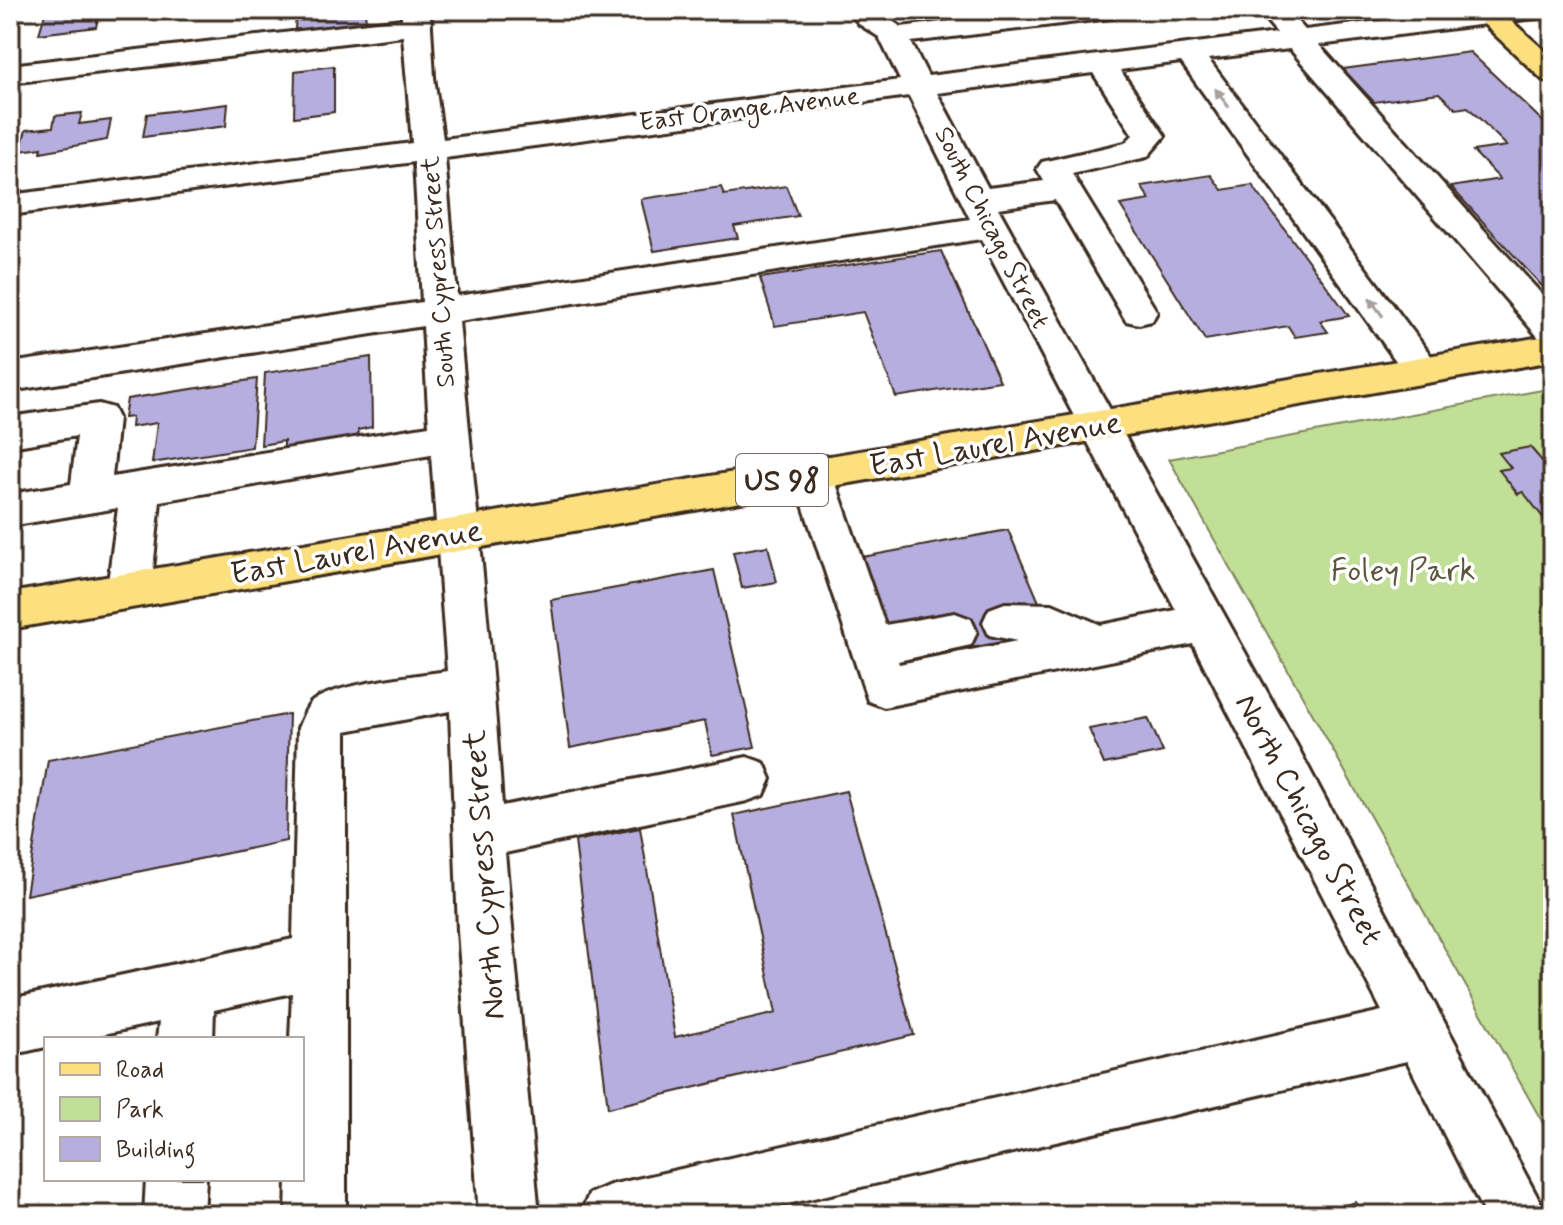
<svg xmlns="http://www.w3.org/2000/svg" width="1563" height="1225" font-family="Mynerve,sans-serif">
<rect width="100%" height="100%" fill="#fff"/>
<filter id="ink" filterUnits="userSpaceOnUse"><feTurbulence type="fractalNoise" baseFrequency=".0125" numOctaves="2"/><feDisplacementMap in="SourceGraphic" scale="16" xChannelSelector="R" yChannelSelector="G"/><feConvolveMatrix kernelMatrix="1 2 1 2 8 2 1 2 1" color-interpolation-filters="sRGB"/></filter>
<g filter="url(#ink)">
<polygon fill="#c1df97" stroke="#7e845a" stroke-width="2" points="1553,388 1553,1141 1169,459"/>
<g fill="#b6aedf" stroke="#3b2a1e" stroke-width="2">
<polygon points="46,10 100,10 96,27 39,34"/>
<polygon points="296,10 365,10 366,22 295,30"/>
<polygon points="1470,52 1553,131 1553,298 1451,187 1500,179 1473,151 1507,146 1468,107 1456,109 1439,93 1374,102 1343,69"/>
<polygon points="334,66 334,112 294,117 295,71"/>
<polygon points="228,104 226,126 143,137 147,114"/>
<polygon points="82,113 79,124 111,120 107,140 41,152 42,148 20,151 26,130 53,127 55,116"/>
<polygon points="1211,175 1222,190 1252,185 1349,316 1320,321 1328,332 1295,337 1288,326 1205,340 1120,205 1150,200 1141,186"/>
<polygon points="786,186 798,216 734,226 738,238 654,251 641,199 721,187 724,195"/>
<polygon points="941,251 1000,381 896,397 863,312 775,326 760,278"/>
<polygon points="371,357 372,427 358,430 359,439 284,451 284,441 261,445 265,373"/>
<polygon points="257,379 252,447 152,463 157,423 131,427 132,417 124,418 127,399"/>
<polygon points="1530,447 1542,461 1553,459 1553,530 1523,492 1518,494 1499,470 1511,468 1499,453"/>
<polygon points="1008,530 1039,602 1000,610 1017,651 966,662 950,620 882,633 857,558"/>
<polygon points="768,546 777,582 742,588 733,552"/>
<polygon points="714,570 755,747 712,755 705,721 570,748 551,600"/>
<polygon points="289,714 286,841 26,895 48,760"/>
<polygon points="1148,718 1163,752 1104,764 1089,729"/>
<polygon points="846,791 914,1035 608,1108 575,841 640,828 675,1037 776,1013 734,815"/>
<polygon points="1356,1202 1362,1215 1309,1215"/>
</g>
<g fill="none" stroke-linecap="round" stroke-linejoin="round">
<defs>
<g id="minor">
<path d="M402,10H430L434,77L443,139L900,80L879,37L859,24L848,10H877L901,27L1040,10H1125L1121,16L1111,18L911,42L928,76L1277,33L1258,10H1287L1305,30L1466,10H1548L1544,16L1534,18L1319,45L1553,307V343L1540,339L1290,49L1208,59L1435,361L1441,370L1435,379L1422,383L1409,379L1181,62L1120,70L1165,136L1147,157L1072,174L1157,312L1152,321L1139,324L1126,321L1055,200L998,208L1296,744L1547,1215H1485L1407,1061L740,1215H580L589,1194L610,1185L1382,1011L1193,644L884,707L868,701L793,475L799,464L813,459L827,464L833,475L885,625L955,613L971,619L977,632L971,645L898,661L899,664L1017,641L989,635L983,622L989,609L1005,603L1052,604L1101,625L1176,610L981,239L459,321C473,483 492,644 502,806L747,757L764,763L771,779L764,795L747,801L505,853L539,1215H479L458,931L450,711L346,731V1215H286L287,1179H302V1039H290L292,993L214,1010L213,1039H157L159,1022L81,1039H46V1047L10,1055V999L293,939L298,728C302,720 306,706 313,701C338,683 415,676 447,671L431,455L160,501L151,590L144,603L129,608L114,603L107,590L118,508L10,526V494L71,484L77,436L10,447V417L99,404L113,408L118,418L112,477L429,426L423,326L10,391V363L422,302L414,162L10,215V195L412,143L403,36L10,83V65L402,19ZM1093,73L1133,135L1125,143L1042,162L1037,169L1044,181L988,188L937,93ZM909,96L970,219L457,296L445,158Z"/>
<polygon points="146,1179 206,1179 204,1215 144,1215"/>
</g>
<g id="major">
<polygon points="1469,10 1499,10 1553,58 1553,83 1543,80"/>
<polygon points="1553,335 1553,361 10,629 10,593"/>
</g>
</defs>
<use href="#minor" stroke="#3b2a1e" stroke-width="6"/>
<use href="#major" stroke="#3b2a1e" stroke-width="6"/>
<use href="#minor" fill="#fff" fill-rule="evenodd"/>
<use href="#major" fill="#fce080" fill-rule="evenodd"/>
</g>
<defs><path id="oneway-solid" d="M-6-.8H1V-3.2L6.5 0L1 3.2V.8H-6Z" transform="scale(2)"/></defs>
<g fill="#a79f9a">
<use href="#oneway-solid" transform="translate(1222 98) rotate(-126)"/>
<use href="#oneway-solid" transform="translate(1376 307) rotate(-126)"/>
</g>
</g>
<g text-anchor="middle" stroke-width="7" stroke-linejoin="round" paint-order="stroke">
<g font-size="26" fill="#3b2a1e" stroke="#fff">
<text transform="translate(749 108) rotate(-7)" y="9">East Orange Avenue</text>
<text transform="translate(993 227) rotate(63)" y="9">South Chicago Street</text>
<text transform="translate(437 272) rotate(-94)" y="9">South Cypress Street</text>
</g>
<rect fill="#fff" stroke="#766a62" stroke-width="2" x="736" y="454" width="92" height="52" rx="6"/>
<g font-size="30" font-weight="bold" fill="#3b2a1e">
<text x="782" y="490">US 98</text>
</g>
<g font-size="32" fill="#3b2a1e" stroke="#fff">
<text transform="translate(995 443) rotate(-10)" y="11">East Laurel Avenue</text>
<text transform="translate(356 551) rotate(-10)" y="11">East Laurel Avenue</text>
<text transform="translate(1310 819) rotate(62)" y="11">North Chicago Street</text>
<text transform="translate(483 875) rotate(-94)" y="11">North Cypress Street</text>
</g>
<g font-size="32" fill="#5c573c" stroke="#fff">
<text x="1403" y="580">Foley Park</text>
</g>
</g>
<rect width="1563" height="1225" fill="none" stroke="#fff" stroke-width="40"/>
<rect x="20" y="20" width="1523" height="1185" fill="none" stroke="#3b2a1e" stroke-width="3" filter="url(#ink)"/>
<rect x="44" y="1037" width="260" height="144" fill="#ffffff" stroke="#b1aaa5" stroke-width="2"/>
<rect x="60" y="1063" width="40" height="12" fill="#fce080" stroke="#b1aaa5" stroke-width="2"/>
<text x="116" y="1077" font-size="24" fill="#3b2a1e">Road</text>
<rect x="60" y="1097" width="40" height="24" fill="#c1df97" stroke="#b1aaa5" stroke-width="2"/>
<text x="116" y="1117" font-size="24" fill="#3b2a1e">Park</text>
<rect x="60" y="1137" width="40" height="24" fill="#b6aedf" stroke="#b1aaa5" stroke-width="2"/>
<text x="116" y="1157" font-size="24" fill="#3b2a1e">Building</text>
</svg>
